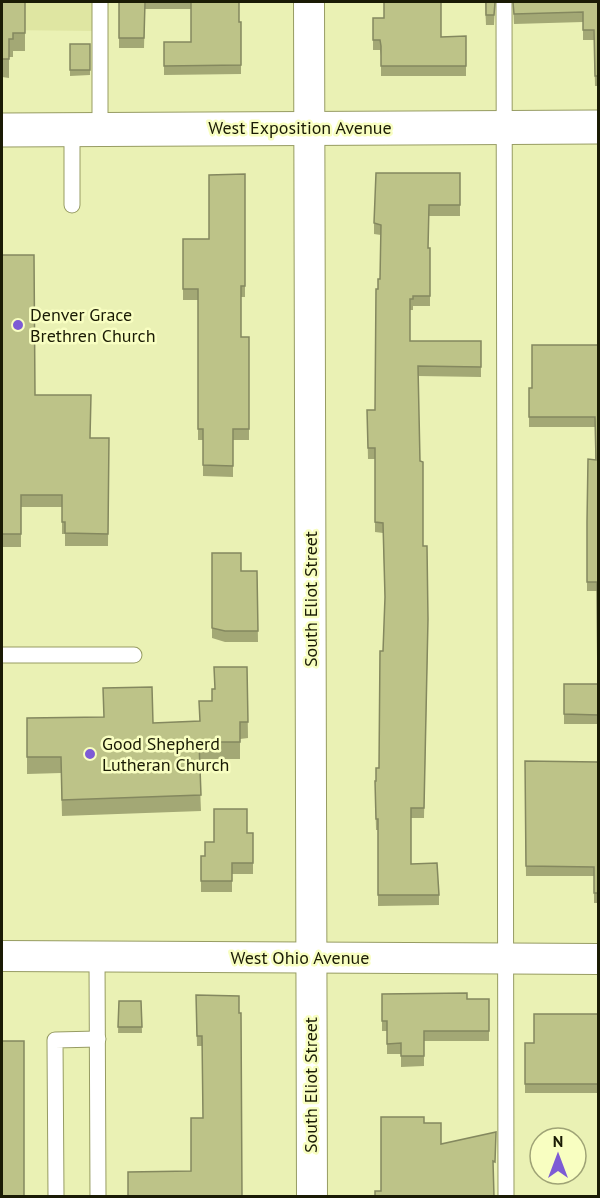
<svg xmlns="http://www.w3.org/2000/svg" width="600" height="1198" font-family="'PT Sans',sans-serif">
<rect width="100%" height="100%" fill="#eaf1b4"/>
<polygon fill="#dfe6a2" points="2,2 96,2 96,31 2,30"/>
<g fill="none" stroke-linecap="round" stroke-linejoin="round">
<defs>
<g id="lane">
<polyline points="100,2 100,130"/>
<polyline points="504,2 506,1196"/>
<polyline points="72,130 72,205"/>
<polyline points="2,655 134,655"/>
<polyline points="97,958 98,1196"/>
<polyline points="56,1196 55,1040 98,1039"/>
</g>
<g id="street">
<polyline points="309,2 312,1196"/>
<polyline points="2,956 598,959"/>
</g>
<polyline id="secondary" points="2,130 598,127"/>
</defs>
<use href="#lane" stroke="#979c63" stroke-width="17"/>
<use href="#street" stroke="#979c63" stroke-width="32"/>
<use href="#secondary" stroke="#979c63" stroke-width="35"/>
<use href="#lane" stroke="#fff" stroke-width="15"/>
<use href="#street" stroke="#fff" stroke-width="30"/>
<use href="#secondary" stroke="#fff" stroke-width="33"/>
</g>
<g fill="#a3a875">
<polygon points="2,2 25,2 25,51 13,51 13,57 9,57 9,78 2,77"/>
<polygon points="119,2 239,2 239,22 241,22 241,74 164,75 164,42 191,42 191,9 145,9 144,48 119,48"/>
<polygon points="485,2 495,2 494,25 486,25"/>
<polygon points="513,2 598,2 598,86 595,86 594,40 583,40 583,22 514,24"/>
<polygon points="373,18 384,18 441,37 466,36 466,76 381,76 381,56 380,50 373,50"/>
<polygon points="70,44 90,44 90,75 70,76"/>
<polygon points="460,173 460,216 429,216 428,248 430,248 430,306 413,306 413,310 410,310 410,341 481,341 481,377 418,376 420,461 423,546 428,630 424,818 411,818 411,864 439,895 439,905 378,906 378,830 376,830 375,781 376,781 379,768 385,601 383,533 375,532 375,459 368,459 367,410 375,410 378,289 380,279 381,235 374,234 374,223"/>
<polygon points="245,174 245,297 241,297 241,337 249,337 249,440 233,440 233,477 203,476 203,440 198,440 198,300 183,300 183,239 209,239"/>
<polygon points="2,255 35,395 90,438 109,438 108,546 65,546 65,534 62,534 62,507 21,507 21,547 2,547"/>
<polygon points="598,345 598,724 564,724 564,684 598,684 597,591 587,591 587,532 595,460 595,427 529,427 529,388 532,388"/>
<polygon points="212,553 241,571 257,571 258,642 225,642 212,638"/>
<polygon points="247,667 248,738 240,739 240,759 199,759 201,811 62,816 61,773 27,774 27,718 153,723 199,721 212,701 212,689 214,689"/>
<polygon points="525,761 598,762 598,903 594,903 594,876 526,876"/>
<polygon points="247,833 253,833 253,874 232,874 232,892 201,892 201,856 205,856 214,842"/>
<polygon points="382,994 467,999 489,999 489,1041 424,1041 424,1066 401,1067 401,1054 387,1054 387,1031 382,1031"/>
<polygon points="196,995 242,1197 191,1171 203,1118 202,1046 197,1046"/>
<polygon points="119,1001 141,1001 142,1033 118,1033"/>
<polygon points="598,1014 598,1093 525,1093 525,1043 534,1043"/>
</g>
<g fill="#bdc388" stroke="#84885f" stroke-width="1.5">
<polygon points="2,2 25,2 25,33 13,33 13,39 9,39 9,59 2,59"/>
<polygon points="119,2 145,2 144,38 119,38"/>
<polygon points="191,2 239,2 239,22 241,22 241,65 164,66 164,42 191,42"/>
<polygon points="384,2 441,2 441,37 466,36 466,66 381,66 381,46 380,40 373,40 373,18 384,18"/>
<polygon points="486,2 495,2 494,15 486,15"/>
<polygon points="513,2 598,2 598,76 595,76 594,30 583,30 583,12 514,14"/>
<rect x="70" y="44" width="20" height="26"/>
<polygon points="376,173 460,173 460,205 429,205 428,248 430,248 430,296 413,296 413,299 410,299 410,341 481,341 481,367 418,366 420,461 423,462 423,546 427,546 428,619 424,808 411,808 411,864 437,863 439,895 378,895 378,819 376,819 375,781 376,781 376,768 379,768 380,651 383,651 385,597 383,523 375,522 375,448 368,448 367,410 375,410 376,289 378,289 378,279 380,279 381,225 374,223"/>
<polygon points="245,174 245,286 241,286 241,337 249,337 249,429 233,429 233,466 203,465 203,429 198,429 198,289 183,289 183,239 209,239 209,175"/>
<polygon points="2,255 34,255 35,395 91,395 90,438 109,438 108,534 65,533 65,522 62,522 62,495 21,495 21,534 2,534"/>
<polygon points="532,345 598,345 598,715 564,714 564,684 598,684 597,582 587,582 587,522 588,459 596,460 595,417 529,417 529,388 532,388"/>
<polygon points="212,553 241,553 241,571 257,571 258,631 225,631 212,628"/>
<polygon points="214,667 247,667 248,722 240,722 240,742 199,742 201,795 62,800 61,757 27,757 27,718 104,717 103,688 152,687 153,723 200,721 199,701 212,701 212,689 215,689"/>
<polygon points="525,761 598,762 598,893 594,893 594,867 526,866"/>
<polygon points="214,809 247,809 247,833 253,833 253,863 232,863 232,881 201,881 201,856 205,856 205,842 214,842"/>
<polygon points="467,993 467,999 489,999 489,1031 424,1031 424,1056 401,1056 401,1043 387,1044 387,1021 382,1021 382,994"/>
<polygon points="196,995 239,996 239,1013 241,1013 242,1197 128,1197 128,1172 191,1171 191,1118 203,1118 202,1036 197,1036"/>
<polygon points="119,1001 141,1001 142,1027 118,1027"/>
<polygon points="534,1014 598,1014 598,1084 525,1084 525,1043 534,1043"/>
<rect x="2" y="1041" width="22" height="156"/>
<polygon points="381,1117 424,1117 424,1123 441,1123 441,1144 496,1132 495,1162 493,1161 494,1197 375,1197 375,1191 381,1191"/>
</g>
<g fill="#7d5bd5" stroke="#f8fec1" stroke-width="2">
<circle cx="18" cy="325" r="6"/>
<circle cx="90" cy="754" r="6"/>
</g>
<g text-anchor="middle" stroke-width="5" stroke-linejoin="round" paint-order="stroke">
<g font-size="18" fill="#1a1b05" stroke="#f8fec1">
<text x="300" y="134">West Exposition Avenue</text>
<text transform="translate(311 599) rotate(-90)" y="6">South Eliot Street</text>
<text x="300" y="964">West Ohio Avenue</text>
<text transform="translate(311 1085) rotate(-90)" y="6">South Eliot Street</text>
</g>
<g font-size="18" fill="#1a1b05" stroke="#f8fec1" text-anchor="start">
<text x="30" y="321">Denver Grace<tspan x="30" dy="21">Brethren Church</tspan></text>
<text x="102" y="750">Good Shepherd<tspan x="102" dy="21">Lutheran Church</tspan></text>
</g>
</g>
<rect width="600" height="1198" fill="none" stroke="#1a1b05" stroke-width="6"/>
<g transform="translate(558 1156)"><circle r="28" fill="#f8fec1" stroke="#9fa376" stroke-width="1.5"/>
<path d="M0-4.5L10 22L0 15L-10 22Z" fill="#7d5bd5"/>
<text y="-9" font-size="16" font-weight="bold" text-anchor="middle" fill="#1a1b05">N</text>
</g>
</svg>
